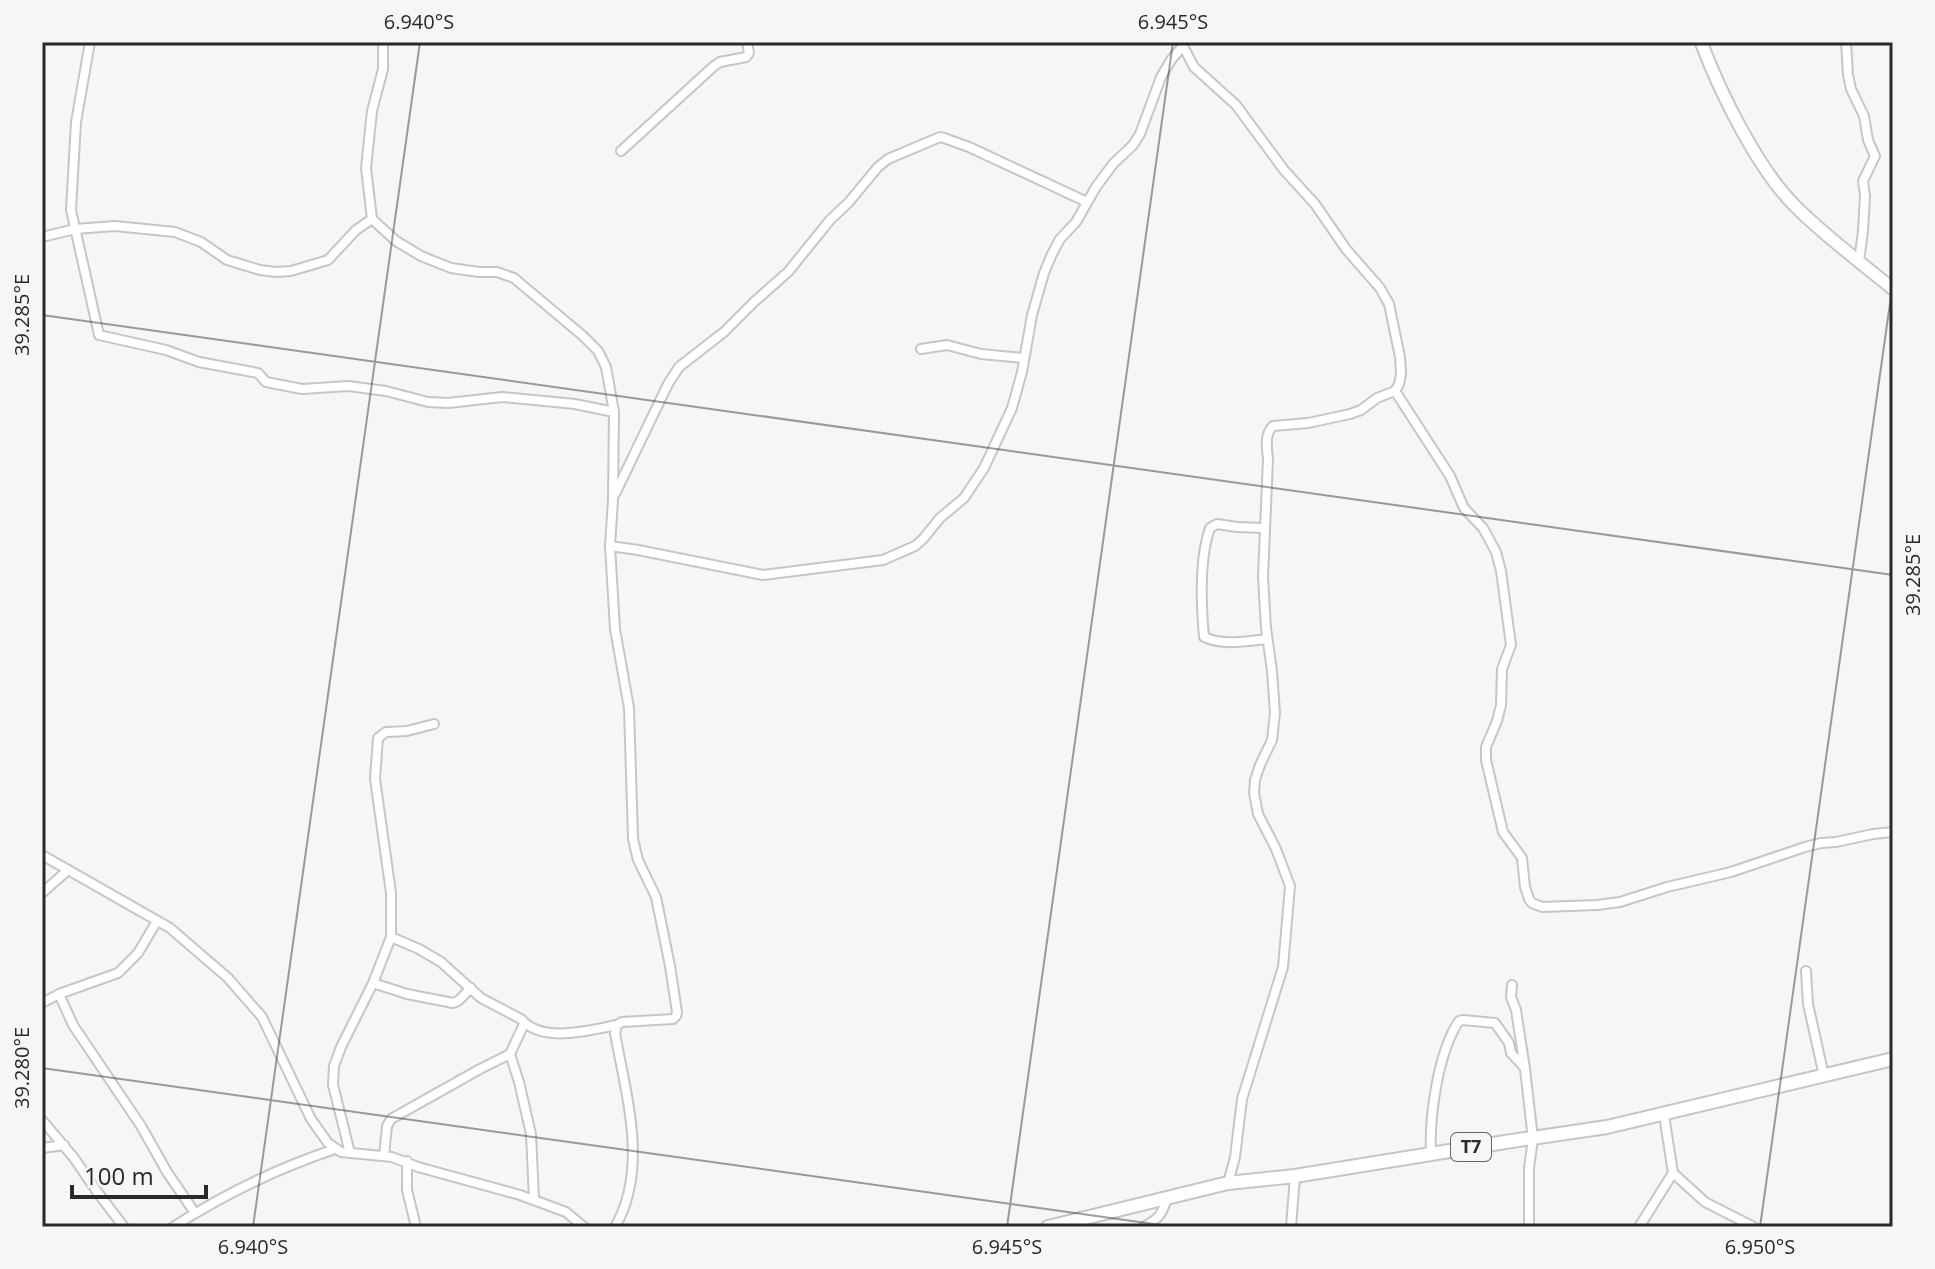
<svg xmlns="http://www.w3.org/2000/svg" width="1935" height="1269" font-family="'Open Sans',sans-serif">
<rect width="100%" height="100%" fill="#f6f6f7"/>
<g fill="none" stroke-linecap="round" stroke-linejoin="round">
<defs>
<g id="minor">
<polyline points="90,42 76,122 71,210 99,335 166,350 199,362 258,373 266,382 302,389 348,386 386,391 428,402 448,403 502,397 575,404 614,412"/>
<path d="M383,42V69L372,111L366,168L372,219L396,241L421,256L451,268L479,272H497L514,278L583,336L598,351L606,367L614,412L613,499L610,546L615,629L629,708L633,839L638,860L656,897L670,966L677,1012L676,1016L673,1019L622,1022L617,1025L615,1033C626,1096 649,1168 615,1227"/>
<path d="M1181,42L1194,67L1236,105L1284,170L1315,204L1346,249L1380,288L1389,304L1400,357L1401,374L1399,384L1395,391L1377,398L1361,410L1350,414L1308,423L1273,426C1264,435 1267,448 1268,459L1263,577L1266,628L1272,671L1275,713L1272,740L1260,765L1255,780L1254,793L1258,814L1276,849L1290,886L1283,967L1242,1099L1235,1157L1228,1183"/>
<polyline points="1846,42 1848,75 1851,89 1864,116 1868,140 1875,156 1863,181 1865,196 1863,231 1859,261"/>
<polyline points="621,151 714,66 720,62 746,57 749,53 747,42"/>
<polyline points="42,237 75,229 115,226 175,232 201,242 227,260 260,270 276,272 291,271 328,260 356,230 372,219"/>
<polyline points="921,349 947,345 981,354 1024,358"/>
<polyline points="1395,391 1450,476 1464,508 1483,528 1496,552 1501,571 1511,645 1502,669 1501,705 1497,721 1486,747 1486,760 1503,832 1522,858 1525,887 1529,899 1532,903 1542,907 1597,905 1620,902 1667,887 1731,872 1805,847 1821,843 1836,842 1873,834 1893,832"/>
<polyline points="615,494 668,384 679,367 724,332 754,302 788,272 830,220 849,202 878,167 888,159 940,137 944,138 969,147 1087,202"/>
<path d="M1264,528L1237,527L1217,524L1210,528C1199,559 1201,604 1204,637C1223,646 1247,641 1267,639"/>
<polyline points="610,546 638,550 763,575 883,560 915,546 923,539 940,518 964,498 984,468 1012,408 1022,372 1032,315 1044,273 1052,254 1060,239 1076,222 1096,187 1113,164 1133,145 1140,134 1161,77 1171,60 1182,47"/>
<polyline points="42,855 170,928 228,978 262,1017 311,1119 328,1143 341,1152 392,1157 418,1167 520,1195 566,1212 584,1227"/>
<polyline points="42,893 68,870"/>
<path d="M391,937L419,949L441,962L481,998L521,1019C542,1044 590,1030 617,1025"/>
<polyline points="1806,971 1808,1004 1824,1076"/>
<polyline points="373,983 407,994 453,1003 458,1001 471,988"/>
<polyline points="1512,985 1511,997 1516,1010 1525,1069 1533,1139 1529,1168 1529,1227"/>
<polyline points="59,994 73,1025 141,1126 167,1172 195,1213"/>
<polyline points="42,1003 59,994 118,973 138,953 157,921"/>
<polyline points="510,1054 519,1082 531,1134 534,1199"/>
<polyline points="1664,1115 1673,1173 1705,1202 1754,1227"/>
<polyline points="42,1120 74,1158 98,1193 124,1227"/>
<polyline points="42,1148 64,1145"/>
<polyline points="350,1153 333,1085 334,1066 341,1047 373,983 391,937 391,893 375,779 378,738 386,732 407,731 434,724"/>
<path d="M1431,1154C1429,1117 1438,1052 1459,1021L1463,1020L1495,1023L1509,1043L1511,1053L1525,1068"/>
<polyline points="384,1156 387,1126 391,1119 480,1069 510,1054 524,1024"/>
<polyline points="407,1161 407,1190 416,1227"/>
<path d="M173,1227C223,1195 278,1168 335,1149"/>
<path d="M1144,1227C1159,1218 1161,1216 1167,1199"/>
<polyline points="1291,1227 1295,1176"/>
<polyline points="1639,1227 1673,1173"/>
</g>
<path id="secondary" d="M1701,42C1720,92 1757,168 1795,206C1825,236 1860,262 1893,289"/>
<polyline id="trunk" points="1048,1227 1228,1183 1295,1176 1505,1142 1607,1127 1893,1059"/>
</defs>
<use href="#minor" stroke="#c6c6c7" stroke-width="12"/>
<use href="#secondary" stroke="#c6c6c7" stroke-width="15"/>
<use href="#trunk" stroke="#c6c6c7" stroke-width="16"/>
<use href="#minor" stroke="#fff" stroke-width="8"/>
<use href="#secondary" stroke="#fff" stroke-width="11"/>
<use href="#trunk" stroke="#fff" stroke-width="12"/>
</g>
<path fill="none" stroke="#29292a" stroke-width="2" stroke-opacity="0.45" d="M42,315L1893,575M42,1068L1175,1227M253,1227L420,42M1007,1227L1173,42M1760,1227L1893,282"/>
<g text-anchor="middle" stroke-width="6" stroke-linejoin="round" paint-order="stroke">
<rect fill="#f6f6f7" stroke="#666668" stroke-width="2" x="1451" y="1133" width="40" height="28" rx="6"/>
<g font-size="18" font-weight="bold" fill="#29292a">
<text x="1471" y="1153">T7</text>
</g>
</g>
<rect width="1935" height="1269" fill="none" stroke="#f6f6f7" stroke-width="88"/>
<path d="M72 1185v12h134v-12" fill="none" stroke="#29292a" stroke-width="4"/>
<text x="84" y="1185" font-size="24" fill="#29292a" stroke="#f6f6f7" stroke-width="6" paint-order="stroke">100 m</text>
<rect x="44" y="44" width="1847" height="1181" fill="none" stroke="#29292a" stroke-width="3"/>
<g font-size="20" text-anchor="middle" fill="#29292a">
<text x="419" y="29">6.940°S</text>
<text x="1173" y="29">6.945°S</text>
<text transform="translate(22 315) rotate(-90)" y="7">39.285°E</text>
<text transform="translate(1913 575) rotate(-90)" y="7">39.285°E</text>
<text transform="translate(22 1068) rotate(-90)" y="7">39.280°E</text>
<text x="253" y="1254">6.940°S</text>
<text x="1007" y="1254">6.945°S</text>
<text x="1760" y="1254">6.950°S</text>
</g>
</svg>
